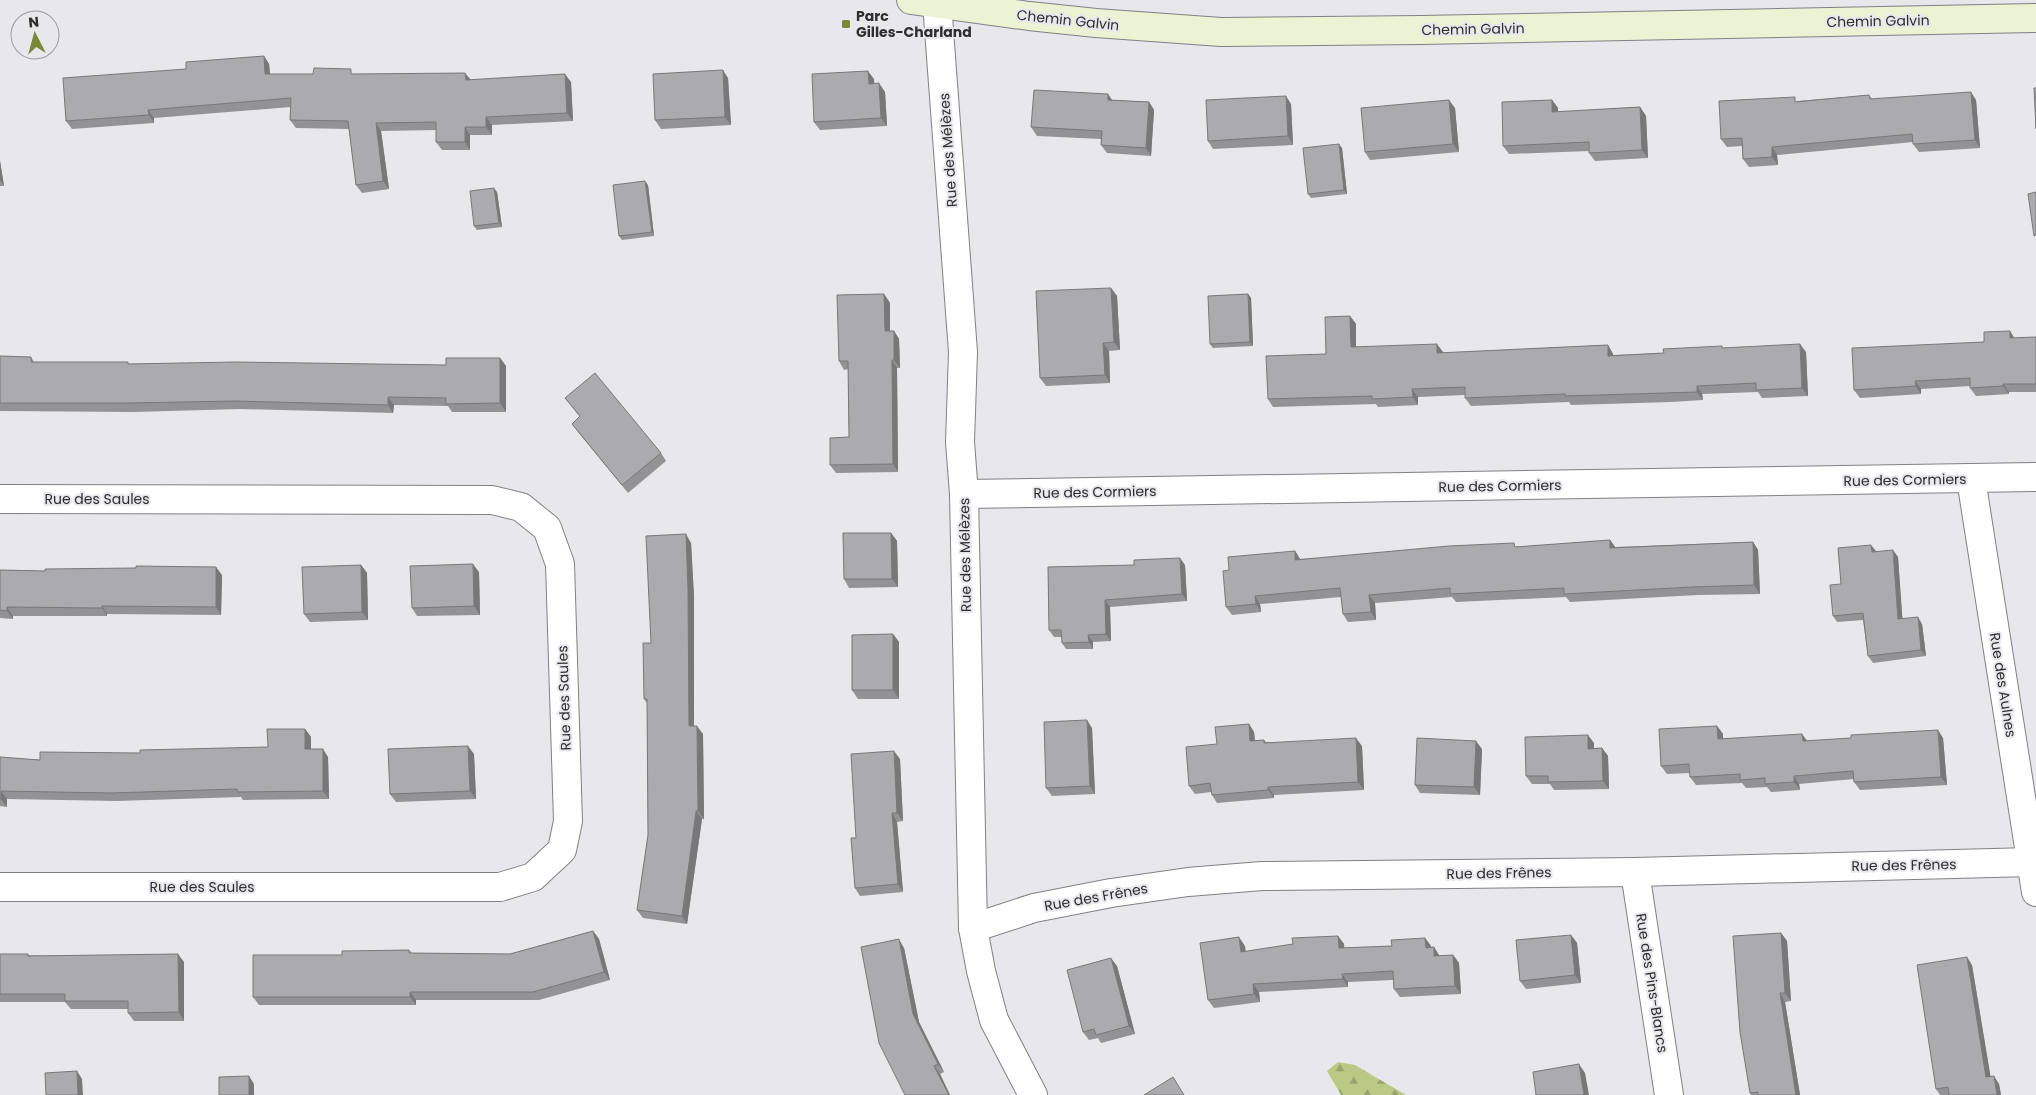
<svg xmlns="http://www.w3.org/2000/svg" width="2036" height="1095" font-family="Poppins,sans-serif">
<defs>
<pattern id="forest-firs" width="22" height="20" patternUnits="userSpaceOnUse" patternTransform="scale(1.25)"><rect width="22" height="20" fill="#baca84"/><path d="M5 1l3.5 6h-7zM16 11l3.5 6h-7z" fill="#98a46c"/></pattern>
</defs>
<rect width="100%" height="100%" fill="#e7e7ec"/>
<polygon fill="url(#forest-firs)" points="1338,1062 1355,1065 1406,1095 1341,1095 1327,1071"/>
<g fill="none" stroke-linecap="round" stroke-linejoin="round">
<defs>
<g id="street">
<polyline points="937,3 963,352 960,442 964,494 973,928 981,971 994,1020 1033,1095"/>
<polyline points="1971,479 2036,892"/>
<polyline points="964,494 2036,477"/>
<polyline points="0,499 492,500 521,507 547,528 560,564 568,821 562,850 533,877 500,887 0,887"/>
<polyline points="1635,872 1669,1095"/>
<polyline points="973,928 1034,908 1111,893 1188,882 1262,876 1635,872 2032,862"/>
</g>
<polyline id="secondary" points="911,0 1029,16 1096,23 1221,32 1421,30 2036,18"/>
</defs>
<use href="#street" stroke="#818185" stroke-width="30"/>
<use href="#secondary" stroke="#818185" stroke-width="30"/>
<use href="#street" stroke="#fff" stroke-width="28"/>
<use href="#secondary" stroke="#ecf2d4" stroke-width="28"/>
</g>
<g fill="#939396">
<polygon points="264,56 269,64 270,74 355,74 470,80 571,82 573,121 492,125 492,135 470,135 470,150 442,150 436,142 436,130 381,131 389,189 362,193 356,185 349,129 296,128 290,120 291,107 154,118 154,123 72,129 66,121 186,69"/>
<polygon points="728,78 731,125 661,129 655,120"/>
<polygon points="874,79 874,84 885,92 887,126 820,130 814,122"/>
<polygon points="1108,94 1112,100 1149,102 1154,110 1151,156 1107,153 1101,145 1101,139 1037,136 1031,127"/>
<polygon points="1869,95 1872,99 1976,100 1980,148 1919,152 1913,144 1913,142 1777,155 1778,165 1749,167 1743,159 1742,146 1727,147 1721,139 1798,101"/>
<polygon points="1552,100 1558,108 1558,112 1640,107 1646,116 1648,158 1595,161 1589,153 1589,151 1509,154 1503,146"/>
<polygon points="1291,104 1293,145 1213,149 1208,141"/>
<polygon points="1455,108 1459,152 1370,160 1365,152"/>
<polygon points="1342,148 1347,194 1311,198 1308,194"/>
<polygon points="0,161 4,186 0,186"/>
<polygon points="648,185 654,236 622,240 619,236"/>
<polygon points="497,192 502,227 477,230 474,226"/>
<polygon points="1111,288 1117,296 1120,350 1109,351 1110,383 1046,386 1040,378"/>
<polygon points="884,294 890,303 890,331 894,331 899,339 900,368 897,368 898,472 836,473 830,465 849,437 848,369 844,370 839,361"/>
<polygon points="1248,294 1251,298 1253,346 1213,348 1210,344"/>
<polygon points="1350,316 1356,324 1356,347 1443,352 1443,353 1608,345 1613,354 1613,355 1664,353 1723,348 1806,352 1808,396 1762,398 1758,392 1702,394 1703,400 1671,402 1571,405 1569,402 1471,406 1465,398 1465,395 1418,397 1418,405 1378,407 1376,404 1273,407 1268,399 1326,354"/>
<polygon points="2036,337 2036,392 2009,392 2009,394 1976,396 1970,388 1970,386 1921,389 1921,394 1860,398 1854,390 1984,342 2015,338"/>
<polygon points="0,356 31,357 34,362 130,364 446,365 500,358 506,366 506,412 452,412 448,406 394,405 393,413 240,409 134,412 0,411"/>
<polygon points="565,398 661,453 666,461 628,493 578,432 572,424 580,417"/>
<polygon points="891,533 897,541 898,587 849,588 844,579"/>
<polygon points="1610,540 1615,547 1753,542 1758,550 1760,594 1697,595 1570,602 1566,597 1456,602 1452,597 1375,603 1376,620 1348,622 1343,614 1341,597 1260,604 1261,612 1232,615 1226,607 1229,570 1295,551 1300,559 1517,547"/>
<polygon points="691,543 694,597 694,726 703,734 704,819 702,819 687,924 643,918 637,910 648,835 647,703 644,699 651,643"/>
<polygon points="1876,552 1898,557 1902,619 1922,624 1926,656 1873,663 1868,656 1863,620 1837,622 1833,616 1841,584"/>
<polygon points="361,565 367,573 368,620 310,622 304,614"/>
<polygon points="1185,565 1187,601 1110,607 1111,641 1093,642 1093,649 1066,649 1062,643 1062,637 1054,637 1049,630 1048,567"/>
<polygon points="0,570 222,575 221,615 107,614 107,616 13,616 13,619 0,618"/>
<polygon points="479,572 480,615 417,616 412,608"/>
<polygon points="893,634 899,642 899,699 858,699 852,690"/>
<polygon points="1249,724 1254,732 1255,741 1264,740 1266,742 1362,746 1364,790 1274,795 1274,798 1217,803 1212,795 1211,792 1195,794 1189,786 1217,744"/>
<polygon points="1717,726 1723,734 1723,738 1807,741 1943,738 1947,785 1860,790 1854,782 1854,779 1799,784 1800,790 1771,792 1767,787 1746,788 1742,783 1696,785 1690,777 1690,773 1667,774 1661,766"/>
<polygon points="1092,728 1095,794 1052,796 1046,788"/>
<polygon points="305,729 311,737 311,749 328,757 329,799 243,800 241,797 117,801 7,799 7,807 0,806 0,757 40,760 140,753 268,747"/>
<polygon points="1594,743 1594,748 1602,748 1608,756 1609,789 1554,790 1550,784 1532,784 1526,776"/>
<polygon points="1482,749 1480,795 1420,793 1415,785"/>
<polygon points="474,754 476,799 396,802 390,794"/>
<polygon points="900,759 903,821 897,822 903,892 860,896 855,888 856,838"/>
<polygon points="593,931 599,939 610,980 539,1000 416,1000 416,1005 259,1005 253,997 342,955 409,950 412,953 510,954"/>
<polygon points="1781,933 1787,941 1791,1001 1785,1002 1800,1095 1751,1095 1750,1093"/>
<polygon points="1571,935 1577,943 1581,983 1526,989 1520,981"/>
<polygon points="1338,936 1344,944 1344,948 1392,946 1425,938 1431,946 1431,947 1434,947 1439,956 1453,955 1459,963 1461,994 1400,997 1394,989 1393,980 1348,982 1348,987 1259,992 1260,1002 1214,1008 1208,1000 1245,946 1245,952 1293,944"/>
<polygon points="904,948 919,1022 944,1072 940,1074 950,1095 905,1095"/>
<polygon points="0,954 184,962 184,1021 134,1021 128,1013 128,1009 71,1009 65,1002 0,1002"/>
<polygon points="1972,965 1990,1076 1999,1084 2001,1095 1940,1095 1936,1089"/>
<polygon points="1117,966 1135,1034 1101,1043 1098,1038 1089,1040 1083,1032"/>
</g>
<g fill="#78787a">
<polygon points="264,56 269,64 271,82 265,74"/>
<polygon points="723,70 728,78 731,125 725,117"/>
<polygon points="868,71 874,79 875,92 869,84"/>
<polygon points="465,73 471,80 466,80"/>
<polygon points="565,74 571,82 573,121 567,113"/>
<polygon points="879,83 885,92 887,126 881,118"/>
<polygon points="1971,92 1976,100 1980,148 1975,140"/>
<polygon points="1108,94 1113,102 1108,100"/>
<polygon points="1286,96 1291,104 1293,145 1288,136"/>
<polygon points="1449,100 1455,108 1459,152 1453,144"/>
<polygon points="1552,100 1558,108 1558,120 1552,112"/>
<polygon points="1149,102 1154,110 1151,156 1146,148"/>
<polygon points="1640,107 1646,116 1648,158 1642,150"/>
<polygon points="148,110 154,118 154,123 149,115"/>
<polygon points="486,117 492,125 492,135 486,127"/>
<polygon points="376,123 381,131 389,189 383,181"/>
<polygon points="465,127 470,135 470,150 465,142"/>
<polygon points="1339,144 1342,148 1347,194 1344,190"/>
<polygon points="1772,147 1777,155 1778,165 1772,157"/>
<polygon points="0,161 4,186 0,180"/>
<polygon points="645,181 648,185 654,236 652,232"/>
<polygon points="494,188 497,192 502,227 499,223"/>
<polygon points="1111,288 1117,296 1120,350 1114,342"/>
<polygon points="884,294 890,303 890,339 885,331"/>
<polygon points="1248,294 1251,298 1253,346 1250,342"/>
<polygon points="1350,316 1356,324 1356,355 1351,347"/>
<polygon points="894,331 899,339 900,368 894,360"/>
<polygon points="2010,331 2015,339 2010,338"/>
<polygon points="1103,343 1109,351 1110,383 1105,375"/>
<polygon points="1437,344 1443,352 1443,361 1437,353"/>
<polygon points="1800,344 1806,352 1808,396 1802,388"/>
<polygon points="1608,345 1613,354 1614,364 1608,356"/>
<polygon points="500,358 506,366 506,412 500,403"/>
<polygon points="892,360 897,368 898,472 893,464"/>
<polygon points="1915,381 1921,389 1921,394 1916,386"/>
<polygon points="2003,384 2009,392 2009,394 2003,386"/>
<polygon points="1697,386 1702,394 1703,400 1697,392"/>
<polygon points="1412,389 1418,397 1418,405 1413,397"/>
<polygon points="388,397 394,405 393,413 388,405"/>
<polygon points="891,533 897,541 898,587 892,579"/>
<polygon points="686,534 691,543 694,597 694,734 689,726"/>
<polygon points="1610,540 1616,548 1610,548"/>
<polygon points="1753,542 1758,550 1760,594 1754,585"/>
<polygon points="1871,545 1876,551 1872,552"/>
<polygon points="1893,550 1898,557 1903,626 1898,619"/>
<polygon points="1295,551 1300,559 1295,560"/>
<polygon points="1180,558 1185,565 1187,601 1182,594"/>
<polygon points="473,564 479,572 480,615 474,606"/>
<polygon points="361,565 367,573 368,620 362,612"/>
<polygon points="216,567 222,575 221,615 216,607"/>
<polygon points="1369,595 1375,603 1376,620 1371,612"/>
<polygon points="1255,596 1260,604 1261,612 1256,604"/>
<polygon points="1105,600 1110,607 1111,641 1106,634"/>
<polygon points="102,606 107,614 107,616 102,608"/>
<polygon points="7,607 13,616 13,619 7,611"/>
<polygon points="1918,617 1922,624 1926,656 1921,650"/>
<polygon points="893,634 899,642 899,699 893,690"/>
<polygon points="1088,635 1093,642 1093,649 1089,642"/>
<polygon points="1087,720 1092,728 1095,794 1090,786"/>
<polygon points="1249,724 1254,732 1256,749 1250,741"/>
<polygon points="697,726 703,734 704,819 698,811"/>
<polygon points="1717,726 1723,734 1723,747 1718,739"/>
<polygon points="305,729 311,737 311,757 305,749"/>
<polygon points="1938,730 1943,738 1947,785 1941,777"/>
<polygon points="1802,734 1808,742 1803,741"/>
<polygon points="1588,735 1594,743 1594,757 1588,749"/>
<polygon points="1356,738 1362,746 1364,790 1358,782"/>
<polygon points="1476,741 1482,749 1480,795 1474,787"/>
<polygon points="468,746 474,754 476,799 470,791"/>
<polygon points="1602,748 1608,756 1609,789 1603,781"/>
<polygon points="323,749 328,757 329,799 323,791"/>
<polygon points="894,751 900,759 903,821 897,813"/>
<polygon points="1794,776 1799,784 1800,790 1794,782"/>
<polygon points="1268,787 1274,795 1274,798 1268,790"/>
<polygon points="1,791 7,799 7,807 1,799"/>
<polygon points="696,811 702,819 687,924 682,916"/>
<polygon points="892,813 897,822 903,892 898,884"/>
<polygon points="593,931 599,939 610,980 604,972"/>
<polygon points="1781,933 1787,941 1791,1001 1785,993"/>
<polygon points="1571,935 1577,943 1581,983 1575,975"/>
<polygon points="1338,936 1344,944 1345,956 1339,948"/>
<polygon points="1239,937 1245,946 1247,960 1241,952"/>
<polygon points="1425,938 1431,946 1431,956 1426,948"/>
<polygon points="899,939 904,948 919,1022 944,1072 938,1064 913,1014"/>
<polygon points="1434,947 1439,955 1440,964 1434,956"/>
<polygon points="178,954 184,962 184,1021 179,1012"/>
<polygon points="1453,955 1459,963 1461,994 1455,986"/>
<polygon points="1967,957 1972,965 1992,1085 1986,1077"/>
<polygon points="1111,958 1117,966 1135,1034 1129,1026"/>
<polygon points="1342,974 1348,982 1348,987 1343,979"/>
<polygon points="1253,984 1259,992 1260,1002 1254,994"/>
<polygon points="410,992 416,1000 416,1005 410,997"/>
<polygon points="1780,993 1785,1002 1800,1095 1796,1095"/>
<polygon points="1579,1064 1585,1073 1589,1095 1584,1095"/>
<polygon points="934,1066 940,1074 950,1095 949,1095"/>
<polygon points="77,1071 82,1079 83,1095 78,1095"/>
<polygon points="249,1076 254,1084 254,1095 249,1095"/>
<polygon points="1994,1076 1999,1084 2001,1095 1997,1095"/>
</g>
<g fill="#ababaf" stroke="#78787a">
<polygon points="264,56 265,74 313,74 314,68 351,69 351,74 465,73 466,80 565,74 567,113 486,117 486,127 465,127 465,142 436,142 436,122 376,123 383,181 356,185 348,121 290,120 291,98 148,110 149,115 66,121 63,78 186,69 186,62"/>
<polygon points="723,70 725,117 655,120 653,74"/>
<polygon points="868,71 869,84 879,83 881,118 814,122 812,74"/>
<polygon points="2034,88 2036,88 2036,129"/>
<polygon points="1034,90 1108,94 1108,100 1149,102 1146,148 1101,145 1102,131 1031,127"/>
<polygon points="1971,92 1975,140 1913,144 1912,134 1772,147 1772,157 1743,159 1742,138 1721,139 1719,101 1795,97 1795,102 1869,95 1870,99"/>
<polygon points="1286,96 1288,136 1208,141 1206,100"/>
<polygon points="1449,100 1453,144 1365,152 1361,108"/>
<polygon points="1552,100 1552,112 1640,107 1642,150 1589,153 1589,142 1503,146 1502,102"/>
<polygon points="1339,144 1344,190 1308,194 1303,148"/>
<polygon points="645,181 652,232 619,236 613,185"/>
<polygon points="494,188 499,223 474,226 470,191"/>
<polygon points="2036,192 2036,235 2034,236 2028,194"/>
<polygon points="1111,288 1114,342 1103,343 1105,375 1040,378 1036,291"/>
<polygon points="884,294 885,331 894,331 894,360 892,360 893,464 830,465 830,438 849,437 848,361 839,361 837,295"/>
<polygon points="1248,294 1250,342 1210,344 1208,296"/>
<polygon points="1350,316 1351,347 1437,344 1437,353 1608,345 1608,356 1664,353 1663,349 1722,346 1722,348 1800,344 1802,388 1756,390 1756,383 1697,386 1697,392 1665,393 1565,396 1565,394 1465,398 1465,387 1412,389 1413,397 1372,399 1372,396 1268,399 1266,356 1326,354 1325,317"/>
<polygon points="2010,331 2010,338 2036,337 2036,384 2003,384 2003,386 1970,388 1970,378 1915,381 1916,386 1854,390 1852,348 1984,342 1984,332"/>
<polygon points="0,356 31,357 31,362 128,362 128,364 235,362 446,365 446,358 500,358 500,403 446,404 446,398 388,397 388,405 235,401 128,403 0,403"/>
<polygon points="595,373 661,453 622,485 572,424 580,416 565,398"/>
<polygon points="843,533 891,533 892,579 844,579"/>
<polygon points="686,534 688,589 689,726 697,726 698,811 696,811 682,916 637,910 648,835 647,699 644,699 643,643 651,643 646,536"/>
<polygon points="1610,540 1610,548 1753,542 1754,585 1692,587 1564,594 1564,588 1450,594 1450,588 1369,595 1371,612 1343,614 1340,588 1255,596 1256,604 1226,607 1223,571 1229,570 1228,557 1295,551 1295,560 1449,546 1514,543 1515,547"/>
<polygon points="1871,545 1872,552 1893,550 1898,619 1918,617 1921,650 1868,656 1863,613 1833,616 1830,585 1841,584 1838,548"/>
<polygon points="1180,558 1182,594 1105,600 1106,634 1088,635 1089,642 1062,643 1061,630 1049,630 1048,567 1134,565 1134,560"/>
<polygon points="473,564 474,606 412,608 410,566"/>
<polygon points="361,565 362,612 304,614 302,567"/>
<polygon points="136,566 216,567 216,607 102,606 102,608 7,607 7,611 0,610 0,570 45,571 45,569 136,568"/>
<polygon points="893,634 893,690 852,690 852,635"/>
<polygon points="1087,720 1090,786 1046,788 1044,722"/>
<polygon points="1249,724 1250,741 1264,740 1264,743 1356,738 1358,782 1268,787 1268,790 1212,795 1210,783 1189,786 1186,747 1217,744 1215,727"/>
<polygon points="1717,726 1718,739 1802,734 1803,741 1851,738 1851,735 1938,730 1941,777 1854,782 1853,771 1794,776 1794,782 1765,784 1765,778 1740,780 1740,774 1690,777 1689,764 1661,766 1659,729"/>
<polygon points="267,729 305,729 305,749 323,749 323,791 238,792 237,789 111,793 1,791 1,799 0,799 0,757 40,760 40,752 140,753 140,750 268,747"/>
<polygon points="1588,735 1588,749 1602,748 1603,781 1548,782 1548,776 1526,776 1525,737"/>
<polygon points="1417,738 1476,741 1474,787 1415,785"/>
<polygon points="468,746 470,791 390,794 388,749"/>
<polygon points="894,751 897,813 892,813 898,884 855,888 851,838 856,838 851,754"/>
<polygon points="593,931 604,972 533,992 410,992 410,997 253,997 253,955 342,955 342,951 409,950 409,953 510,954"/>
<polygon points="1781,933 1785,993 1780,993 1796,1095 1758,1095 1758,1092 1750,1093 1740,1032 1733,936"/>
<polygon points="1571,935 1575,975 1520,981 1516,940"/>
<polygon points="1338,936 1339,948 1392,946 1391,940 1425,938 1426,948 1434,947 1434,956 1453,955 1455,986 1394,989 1393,971 1342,974 1343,979 1253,984 1254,994 1208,1000 1200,943 1239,937 1241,952 1293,944 1292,938"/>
<polygon points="899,939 913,1014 938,1064 934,1066 949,1095 905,1095 879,1043 861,947"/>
<polygon points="0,954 28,954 28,956 178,954 179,1012 128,1013 128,1001 65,1001 65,994 0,994"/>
<polygon points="1967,957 1986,1077 1994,1076 1997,1095 1949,1095 1948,1087 1936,1089 1917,965"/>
<polygon points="1111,958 1129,1026 1096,1035 1094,1029 1083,1032 1067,970"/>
<polygon points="1579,1064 1584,1095 1536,1095 1533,1072"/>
<polygon points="77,1071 78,1095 46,1095 45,1073"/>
<polygon points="249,1076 249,1095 219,1095 219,1077"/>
<polygon points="1173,1077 1184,1095 1144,1095"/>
</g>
<rect fill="#798938" stroke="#e7e7ec" stroke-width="2" x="841" y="19" width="10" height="10" rx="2.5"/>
<g text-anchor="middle" stroke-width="4" stroke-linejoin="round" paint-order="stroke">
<g font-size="14" font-weight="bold" fill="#2e2e2f" stroke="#e7e7ec" text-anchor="start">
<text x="856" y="21">Parc<tspan x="856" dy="16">Gilles-Charland</tspan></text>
</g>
<g font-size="14" fill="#2e2e2f" stroke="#e7e7ec">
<text transform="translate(1068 20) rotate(6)" y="5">Chemin Galvin</text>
<text transform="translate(1878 21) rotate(-1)" y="5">Chemin Galvin</text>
<text transform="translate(1473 29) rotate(-1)" y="5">Chemin Galvin</text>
<text transform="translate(948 150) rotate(-94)" y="5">Rue des Mélèzes</text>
<text transform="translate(1905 480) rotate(-1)" y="5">Rue des Cormiers</text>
<text transform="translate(1500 486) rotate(-1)" y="5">Rue des Cormiers</text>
<text transform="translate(1095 492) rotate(-1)" y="5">Rue des Cormiers</text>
<text x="97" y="504">Rue des Saules</text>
<text transform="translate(965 555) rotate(-91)" y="5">Rue des Mélèzes</text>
<text transform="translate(2003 685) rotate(81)" y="5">Rue des Aulnes</text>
<text transform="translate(564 698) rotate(-92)" y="5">Rue des Saules</text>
<text transform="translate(1904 865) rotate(-1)" y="5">Rue des Frênes</text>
<text transform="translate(1499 873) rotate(-1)" y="5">Rue des Frênes</text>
<text x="202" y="892">Rue des Saules</text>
<text transform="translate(1096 897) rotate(-10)" y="5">Rue des Frênes</text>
<text transform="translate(1652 983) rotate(81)" y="5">Rue des Pins-Blancs</text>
</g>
</g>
<g transform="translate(35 35) rotate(354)"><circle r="24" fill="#e7e7ec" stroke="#9d9da0"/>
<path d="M0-4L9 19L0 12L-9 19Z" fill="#798938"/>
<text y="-8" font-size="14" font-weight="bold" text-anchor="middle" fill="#2e2e2f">N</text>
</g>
</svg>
